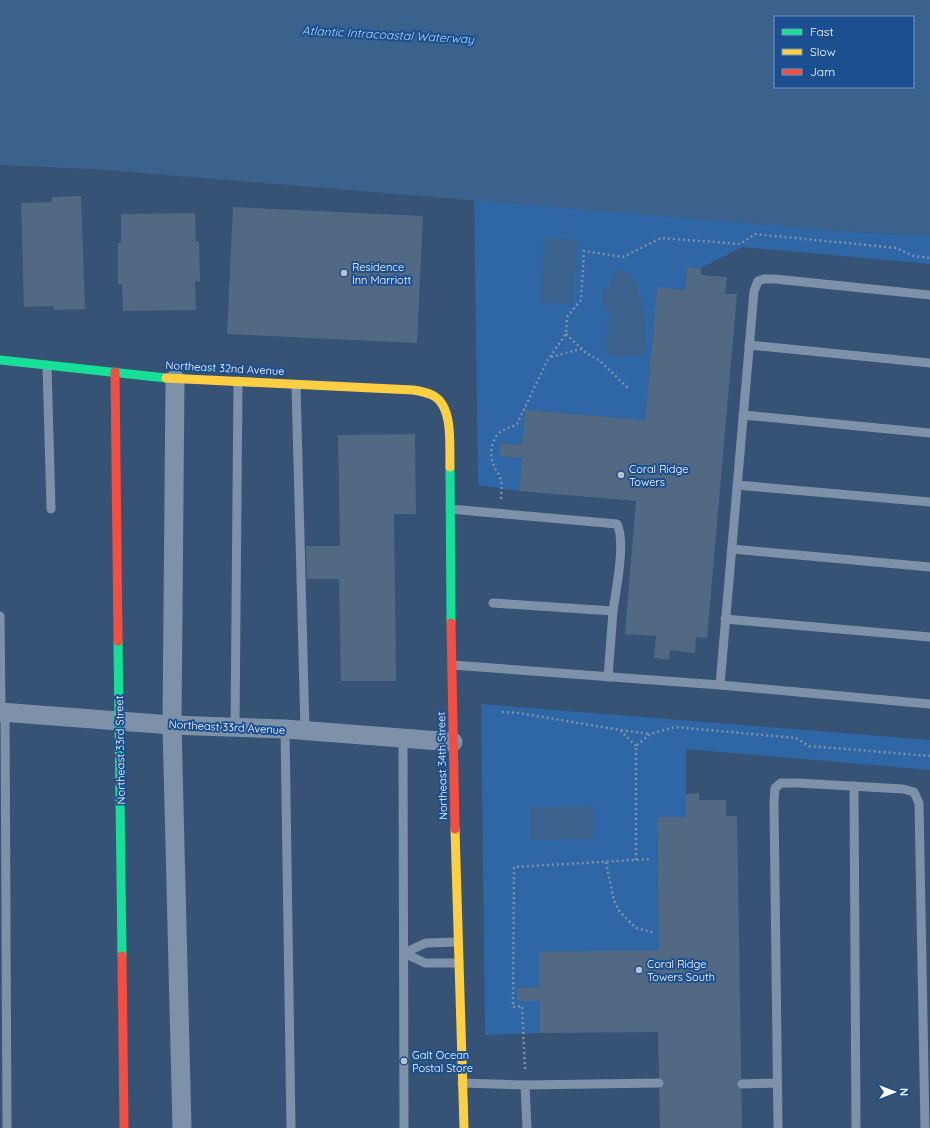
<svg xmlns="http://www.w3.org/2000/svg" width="930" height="1128" font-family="Quicksand,sans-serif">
<rect width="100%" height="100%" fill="#365274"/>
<g fill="#2f66a5">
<polygon points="474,200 854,232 930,235 930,264 743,247 701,268 687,267 685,290 657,288 645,420 525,410 522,445 500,443 499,456 522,458 519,491 478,485"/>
<polygon points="481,704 930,740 930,770 686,749 686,817 657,817 659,950 539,952 539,987 517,988 517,1001 540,1001 540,1033 485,1035"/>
</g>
<g fill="#3b618d" fill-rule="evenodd">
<path d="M0,0H930V235L854,232L93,169L0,165ZM775,17H913V87H775Z"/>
<polygon points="544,238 577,240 573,304 540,303"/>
<path d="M622,269L636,281L645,317L646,352C638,358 618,357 609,355L606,347V338L609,313L601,301L602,293L608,286L616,271Z"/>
<polygon points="593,806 593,839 529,840 529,807"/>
</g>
<g fill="#526984">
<polygon points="81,196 85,309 55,310 53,306 24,307 21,203 52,202 52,197"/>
<polygon points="233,207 423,216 417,343 227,334"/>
<polygon points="195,213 196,242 199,241 200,281 195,282 196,310 123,311 122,284 118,284 118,243 121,242 121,214"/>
<polygon points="687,267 701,268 701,275 727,277 725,294 737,294 707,638 696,637 695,653 670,650 669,660 654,658 656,636 625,634 636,501 519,491 522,458 499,456 500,443 522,445 525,410 645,420 657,287 685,290"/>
<polygon points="415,434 416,514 394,514 396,681 341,681 339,579 307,579 306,546 340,546 338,435"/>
<polygon points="699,793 699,800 726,800 726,816 737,816 742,1128 660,1128 658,1032 540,1033 540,1001 517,1001 517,988 539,987 539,952 659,950 657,817 686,817 686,794"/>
</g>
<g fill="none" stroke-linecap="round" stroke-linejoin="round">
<g stroke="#7d92a8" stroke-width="2.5" stroke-dasharray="2 3" stroke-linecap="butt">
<polyline points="566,334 586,353 599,360 629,389"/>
<polyline points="551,357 581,349"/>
<path d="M501,499C501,491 503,484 500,477C499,473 495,470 494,466C489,457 491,442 498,434C504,428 511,428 517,424L547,361L566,334L567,317L581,300L584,251L623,257L661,238L740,244L755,234L896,248L914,256L930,258"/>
<polyline points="502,712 519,713 620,730 636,746"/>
<polyline points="621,730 649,734"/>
<polyline points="636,860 636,746 650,734 675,727 796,738 809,746 930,756"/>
<polyline points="606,862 614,901 620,912 636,928 655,933"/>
<polyline points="525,1069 522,1006 513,1007 514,867 651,859"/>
</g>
<g stroke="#7d92a8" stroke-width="9">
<polyline points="749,345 930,363"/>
<polyline points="47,365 51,509"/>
<polyline points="296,385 305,731"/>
<polyline points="743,415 930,433"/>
<polyline points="737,485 930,502"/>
<path d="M450,509L617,524C626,541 616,590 613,611"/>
<polyline points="732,549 930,567"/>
<polyline points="493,603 613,611 608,677"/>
<polyline points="0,616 1,712"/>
<polyline points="725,619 930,637"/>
<polyline points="452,665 720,685 754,291 758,281 764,279 775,279 930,295"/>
<polyline points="720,685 930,704"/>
<polyline points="5,712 7,1128"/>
<polyline points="235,728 238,381"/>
<polyline points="285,729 291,1128"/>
<polyline points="403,738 404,1128"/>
<polyline points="854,786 856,1128"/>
<polyline points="404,953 425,963 459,963"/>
<polyline points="404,953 426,943 458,942"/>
<polyline points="462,1083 525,1085 527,1128"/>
<polyline points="742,1084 777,1083"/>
<polyline points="525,1085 659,1083"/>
<polyline points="778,1128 774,801 775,788 781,783 798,783 903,789 914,792 919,803 925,1128"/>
</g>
<g stroke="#7d92a8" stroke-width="19">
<polyline points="175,379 172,725 182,1128"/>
<polyline points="0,712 172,725 285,729 453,742"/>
</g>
<g stroke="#16e098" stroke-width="9">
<polyline points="0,360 166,378"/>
<polyline points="450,467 451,623"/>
<polyline points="118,641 122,956"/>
</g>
<g stroke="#ffcf43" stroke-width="9">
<path d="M166,378L413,390C420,391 428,393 434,396C454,408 449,447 450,467"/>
<polyline points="455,829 464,1128"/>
</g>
<g stroke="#f24e42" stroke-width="9">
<polyline points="115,372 118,641"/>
<polyline points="451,623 455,829"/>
<polyline points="122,956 124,1128"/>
</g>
</g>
<g fill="#b9c2ce" stroke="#1b4f8f" stroke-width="1.5">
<circle cx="344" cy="273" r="4"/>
<circle cx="621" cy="475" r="4"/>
<circle cx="639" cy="970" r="4"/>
<circle cx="404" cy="1061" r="4"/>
</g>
<g text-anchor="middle" stroke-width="4" stroke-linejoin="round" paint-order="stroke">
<g font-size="11" fill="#fff" stroke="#1b4f8f" text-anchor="start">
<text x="352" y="271">Residence<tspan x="352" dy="13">Inn Marriott</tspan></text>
<text x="629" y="473">Coral Ridge<tspan x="629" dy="13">Towers</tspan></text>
<text x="647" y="968">Coral Ridge<tspan x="647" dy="13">Towers South</tspan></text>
<text x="412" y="1059">Galt Ocean<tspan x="412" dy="13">Postal Store</tspan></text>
</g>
<g font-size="11" fill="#fff" stroke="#1b4f8f">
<text transform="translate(225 368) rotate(3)" y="4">Northeast 32nd Avenue</text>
<text transform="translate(227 727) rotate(3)" y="4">Northeast 33rd Avenue</text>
<text transform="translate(120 750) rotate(-91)" y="4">Northeast 33rd Street</text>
<text transform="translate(442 766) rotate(-91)" y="4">Northeast 34th Street</text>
</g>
<g font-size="12" font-style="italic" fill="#b5d3f5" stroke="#1b4f8f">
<text transform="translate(388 35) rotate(3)" y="4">Atlantic Intracoastal Waterway</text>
</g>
</g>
<rect x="774" y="16" width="140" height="72" fill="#1b4f8f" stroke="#7695bc"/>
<rect x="782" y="29" width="20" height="6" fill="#16e098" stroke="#7695bc"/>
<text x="810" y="36" font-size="12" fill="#ffffff">Fast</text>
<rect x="782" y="49" width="20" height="6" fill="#ffcf43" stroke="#7695bc"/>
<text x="810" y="56" font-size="12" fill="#ffffff">Slow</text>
<rect x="782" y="69" width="20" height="6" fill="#f24e42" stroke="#7695bc"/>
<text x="810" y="76" font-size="12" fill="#ffffff">Jam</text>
<g transform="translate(894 1092) rotate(90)" stroke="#1b4f8f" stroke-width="3" paint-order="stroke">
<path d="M0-3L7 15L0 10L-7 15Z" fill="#ffffff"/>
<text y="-6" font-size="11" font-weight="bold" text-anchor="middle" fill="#ffffff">N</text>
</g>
</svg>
